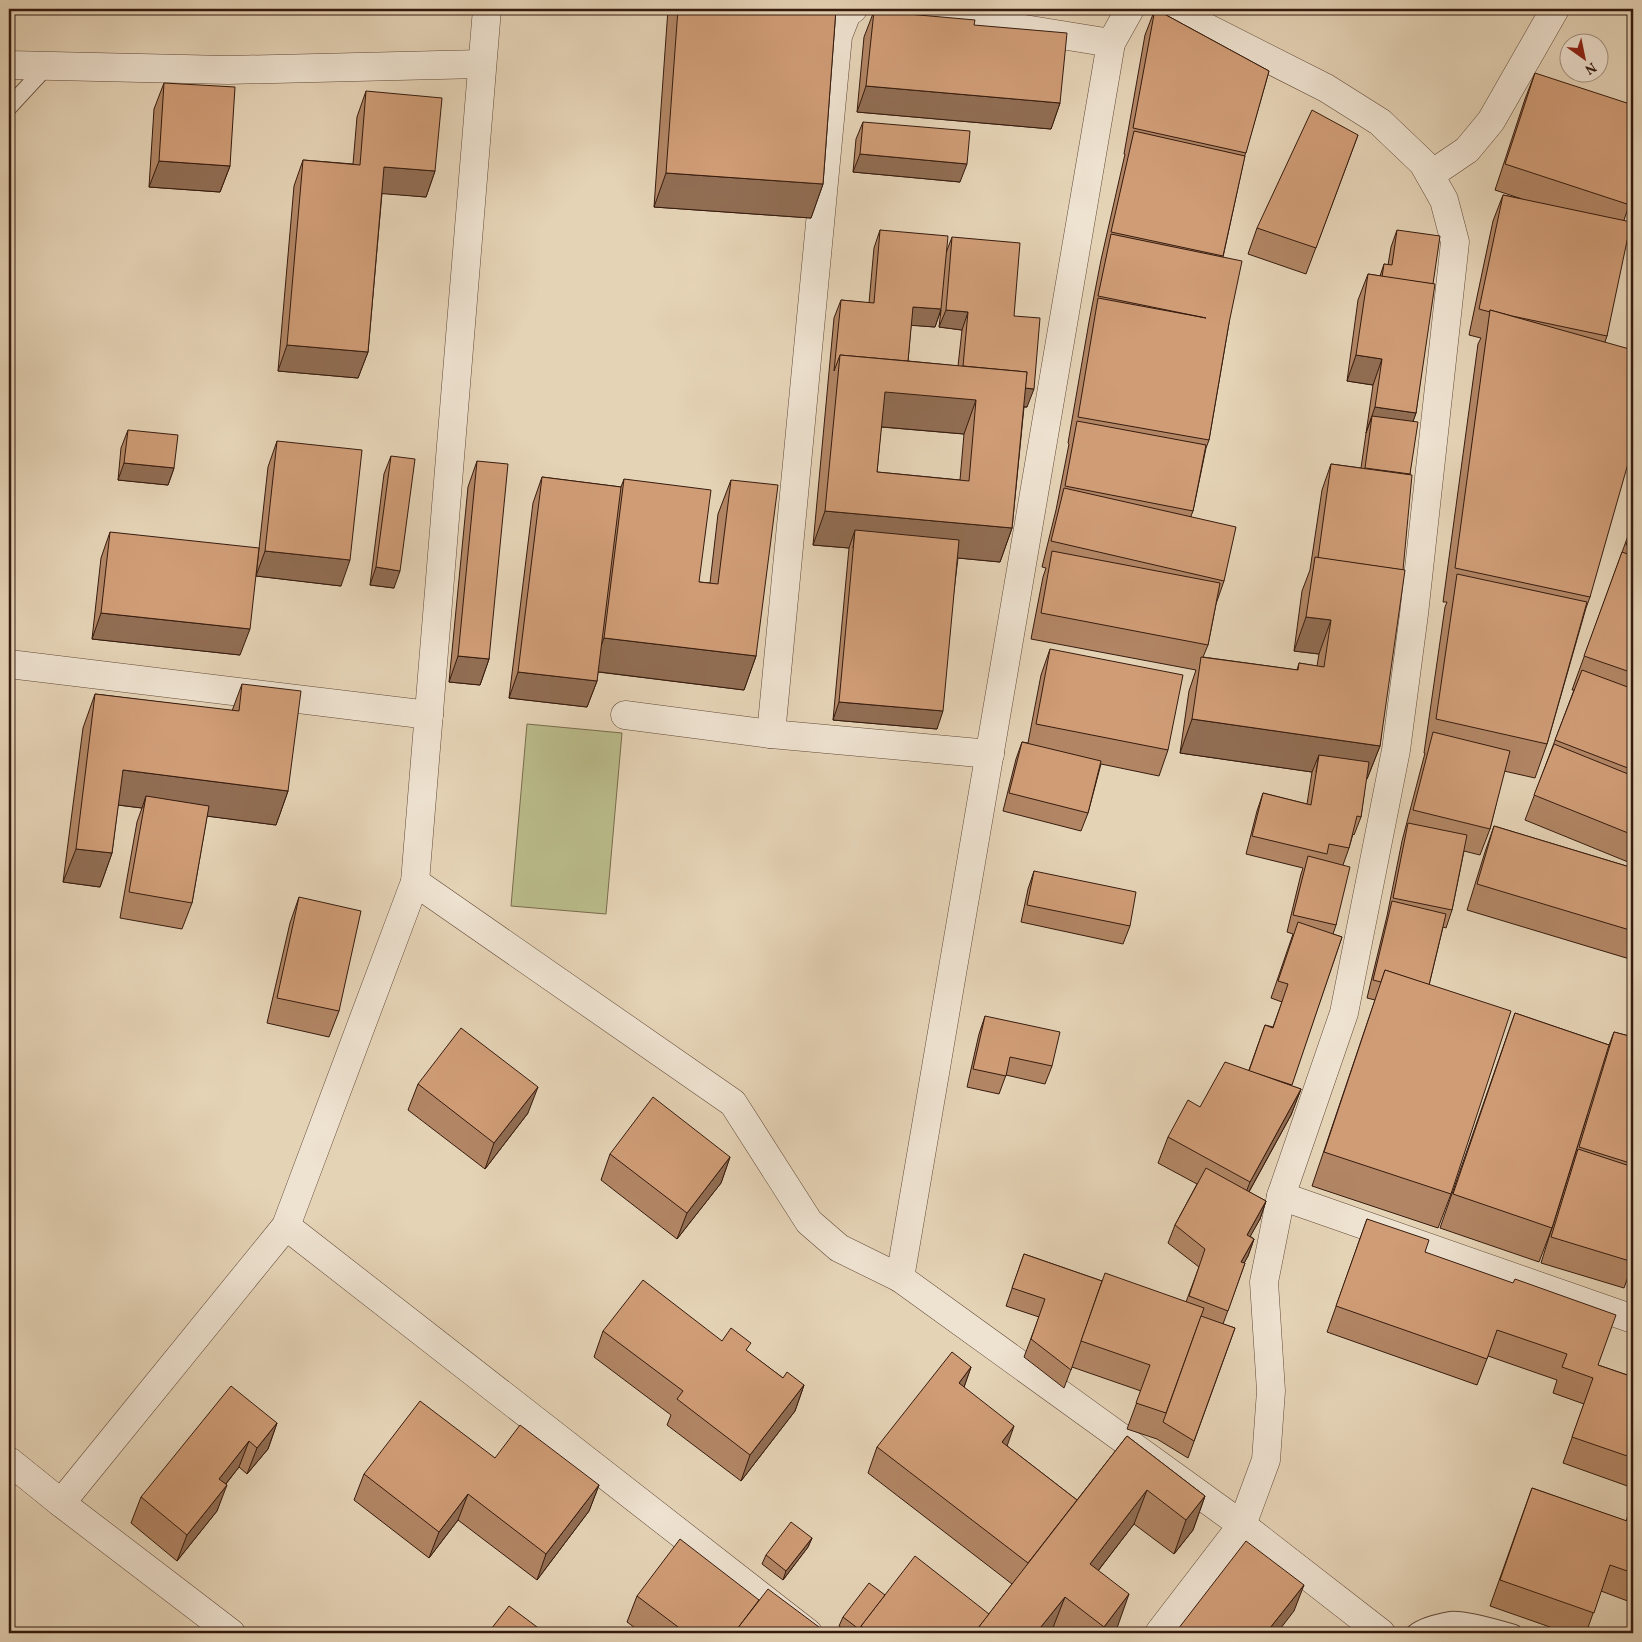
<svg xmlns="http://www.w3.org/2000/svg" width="1642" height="1642" font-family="Vollkorn,serif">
<rect width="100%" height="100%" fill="#e5d3b6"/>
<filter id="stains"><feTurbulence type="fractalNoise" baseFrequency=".004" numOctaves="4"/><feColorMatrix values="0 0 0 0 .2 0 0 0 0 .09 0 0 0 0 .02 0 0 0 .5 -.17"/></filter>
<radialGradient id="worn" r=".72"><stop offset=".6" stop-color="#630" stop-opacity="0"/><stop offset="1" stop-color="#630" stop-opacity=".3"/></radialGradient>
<polygon fill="#babb8a" stroke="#786b4c" points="527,724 622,733 606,914 511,906"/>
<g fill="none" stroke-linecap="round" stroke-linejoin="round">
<defs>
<g id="lane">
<polyline points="9,107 47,66"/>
<path d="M1414,1633C1423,1626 1439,1622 1451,1620C1464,1618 1500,1629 1514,1633"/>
</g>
<g id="street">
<polyline points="901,9 1111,43"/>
<polyline points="9,65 228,70 481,64"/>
<polyline points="1430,175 1467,150 1491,121 1555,9"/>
<polyline points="9,664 429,715"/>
<polyline points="625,715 771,734 990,754"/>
<polyline points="771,734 838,36 847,13 853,9"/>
<polyline points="415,882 733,1103 809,1222 839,1248 900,1278 1242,1525 1381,1633"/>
<polyline points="1281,1196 1633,1319"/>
<polyline points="286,1226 808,1633"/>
<polyline points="900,1278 1111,43 1130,9"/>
<polyline points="9,1461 61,1503 286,1226 415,882 487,9"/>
<polyline points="61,1503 231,1633"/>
<polyline points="1159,1633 1242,1525 1266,1460 1271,1391 1264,1282 1281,1196 1344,1013 1396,750 1414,614 1455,242 1444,200 1423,163 1380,122 1326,88 1170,9"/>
</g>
</defs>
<use href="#lane" stroke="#624938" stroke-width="18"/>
<use href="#street" stroke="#624938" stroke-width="29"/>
<use href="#lane" stroke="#eee2d0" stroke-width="16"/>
<use href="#street" stroke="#eee2d0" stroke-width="28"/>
</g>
<g fill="#b28665" stroke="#361b0e" fill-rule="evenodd">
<polygon points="668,9 836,9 823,184 811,218 654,207"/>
<polygon points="1155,9 1269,71 1245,155 1223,257 1229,323 1209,440 1206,448 1193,511 1191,516 1224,581 1216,604 1208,645 1203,657 1297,670 1299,663 1317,666 1319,654 1294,651 1302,591 1310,570 1322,490 1331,464 1361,468 1373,385 1347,381 1358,300 1368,274 1380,276 1384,264 1388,265 1391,247 1397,230 1433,284 1416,413 1413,421 1410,474 1380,746 1367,779 1366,779 1361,817 1354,835 1353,834 1349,848 1343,865 1336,925 1333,934 1342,937 1291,1086 1301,1089 1291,1115 1249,1192 1266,1201 1260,1219 1250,1236 1254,1239 1248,1256 1244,1263 1245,1263 1223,1324 1235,1328 1188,1458 1157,1439 1127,1429 1141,1391 1072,1367 1064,1388 1024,1357 1039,1317 1006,1306 1024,1254 1102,1281 1186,1302 1199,1267 1168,1243 1175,1225 1197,1184 1158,1163 1168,1137 1200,1107 1249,1070 1265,1025 1273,1027 1282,1002 1271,998 1293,934 1287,932 1301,874 1303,868 1246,854 1257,811 1263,793 1307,804 1312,772 1180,753 1189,691 1196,670 1031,639 1043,577 1046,568 1042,567 1056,510 1069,444 1068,443 1089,322 1101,260 1125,154 1124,154 1145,35"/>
<polygon points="874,11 974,25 1060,103 1051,129 857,112 864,37"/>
<polygon points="1535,73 1633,194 1624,220 1607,336 1605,342 1590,597 1586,608 1547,744 1535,778 1504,771 1490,829 1480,855 1464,851 1452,910 1446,928 1443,927 1429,985 1451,1194 1438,1228 1312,1186 1375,1000 1367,998 1387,916 1402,841 1425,753 1424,753 1445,607 1447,602 1443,602 1478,344 1481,338 1469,335 1493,221 1503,195 1522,199 1495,190 1525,99"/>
<polygon points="164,83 230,166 220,192 149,187 154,109"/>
<polygon points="366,91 435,171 426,197 382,193 368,352 358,378 278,371 294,186 303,160 353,164 357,117"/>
<polygon points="863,122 960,182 853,172 856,139"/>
<polygon points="1358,135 1306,274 1248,254 1257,228"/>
<path d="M880,230L946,253L952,237L1014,316L1027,407H1024L1012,528L1000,562L958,558L937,729L833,720L849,548L813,545L834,318L841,300L869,303L874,248ZM941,310L939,327L962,330L958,366L908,361L911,325L935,327ZM881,427L964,434L960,480L877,472Z"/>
<polygon points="128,430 174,468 168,485 118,480 121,448"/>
<polygon points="277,441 341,586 256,576 268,467"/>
<polygon points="391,456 394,588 370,585 384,474"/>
<polygon points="477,461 489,659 480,685 449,682 468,487"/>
<polygon points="542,477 621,487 624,479 699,582 710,583 718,514 731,480 756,656 744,690 598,672 597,681 587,707 509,698 533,503"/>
<polygon points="1633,522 1633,864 1525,820 1574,690 1572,690"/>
<polygon points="110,532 240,655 92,639 101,558"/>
<polygon points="1050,649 1168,750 1159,776 1101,764 1088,813 1081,831 1003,811 1016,759 1022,742 1028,743 1041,675"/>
<polygon points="242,684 288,791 276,825 207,816 192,903 182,929 120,918 137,822 142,808 118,805 112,853 100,887 63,882 83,728 95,694 232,711"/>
<polygon points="1494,826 1633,868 1633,960 1467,910 1485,852"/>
<polygon points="1034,871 1130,926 1123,944 1021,922 1028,889"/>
<polygon points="299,897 339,1011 329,1037 267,1023 290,923"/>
<polygon points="1515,1013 1609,1045 1614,1032 1629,1036 1633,1022 1633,1263 1624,1288 1541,1263 1587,1115 1552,1228 1539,1262 1440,1228"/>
<polygon points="985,1016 1052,1066 1045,1084 1006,1075 999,1094 967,1087 979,1034"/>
<polygon points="418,1084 528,1113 485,1169 408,1110"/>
<polygon points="610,1154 730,1157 721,1183 677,1239 601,1180"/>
<polygon points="1367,1219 1425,1252 1598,1365 1633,1377 1633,1488 1563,1463 1584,1404 1553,1393 1557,1380 1488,1356 1477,1385 1327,1332"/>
<polygon points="603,1331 722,1341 748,1352 783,1378 804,1385 795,1411 741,1481 667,1425 671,1415 594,1357"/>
<polygon points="971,1367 964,1387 1007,1446 1077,1500 1127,1436 1205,1496 1193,1530 1174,1554 1134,1524 1098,1571 1117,1628 1113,1633 1056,1633 1052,1630 1050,1633 849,1633 839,1626 843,1617 885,1595 989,1614 1012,1584 868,1473 877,1447"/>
<polygon points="277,1423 268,1449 247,1474 239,1467 226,1484 217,1511 177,1561 131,1523 141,1497"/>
<polygon points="495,1458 599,1485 589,1511 537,1580 458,1520 429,1558 354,1500 364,1474"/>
<polygon points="1532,1488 1626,1521 1633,1502 1633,1603 1601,1591 1586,1633 1567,1633 1490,1606"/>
<polygon points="812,1538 808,1547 783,1580 762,1564 766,1555"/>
<polygon points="637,1596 759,1600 827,1633 642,1633 627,1622"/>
</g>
<g fill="#916d53" stroke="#361b0e">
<polygon points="866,86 1060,103 1051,129 857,112"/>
<polygon points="860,154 967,164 960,182 853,172"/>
<polygon points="159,161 230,166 220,192 149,187"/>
<polygon points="384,167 435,171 426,197 374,193"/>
<polygon points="666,173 823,184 811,218 654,207"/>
<polygon points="913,307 941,309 935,327 906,325"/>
<polygon points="946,310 968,312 962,330 939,327"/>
<polygon points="287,345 368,352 358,378 278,371"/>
<polygon points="1356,355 1382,359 1373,385 1347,381"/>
<polygon points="961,382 1034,389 1027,407 976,402 976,400 964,434 872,426 837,390"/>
<polygon points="1375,407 1416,413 1407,439 1372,416 1366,433"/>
<polygon points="124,463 174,468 168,485 118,480"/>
<polygon points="825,511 1012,528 1000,562 853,548 855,530 849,548 813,545"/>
<polygon points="265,551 350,560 341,586 256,576"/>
<polygon points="376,567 400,571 394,588 370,585"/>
<polygon points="101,613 250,629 240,655 92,639"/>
<polygon points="1306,617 1331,620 1319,654 1294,651"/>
<polygon points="604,638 756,656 744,690 592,671"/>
<polygon points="458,656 489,659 480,685 449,682"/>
<polygon points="518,672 597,681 587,707 509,698"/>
<polygon points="839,702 943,711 937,729 833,720"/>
<polygon points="1192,719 1380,746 1367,779 1316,772 1319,755 1312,772 1180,753"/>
<polygon points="123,770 288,791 276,825 144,808 146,796 142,808 110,804"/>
<polygon points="76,849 112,853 100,887 63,882"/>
<polygon points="538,1087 528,1113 485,1169 494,1143"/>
<polygon points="1301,1089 1291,1115 1240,1208 1250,1182"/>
<polygon points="730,1157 721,1183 677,1239 687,1213"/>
<polygon points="1266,1201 1260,1219 1241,1253 1247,1235"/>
<polygon points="1254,1239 1248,1256 1235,1280 1241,1262"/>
<polygon points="971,1367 962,1393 959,1383"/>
<polygon points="804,1385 795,1411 741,1481 750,1455"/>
<polygon points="277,1423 268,1449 247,1474 257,1448"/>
<polygon points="1014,1426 1005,1452 1002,1442"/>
<polygon points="249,1441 239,1467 209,1505 219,1479"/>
<polygon points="227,1485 217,1511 177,1561 187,1535"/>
<polygon points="599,1485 589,1511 537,1580 546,1554"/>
<polygon points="1147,1490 1134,1524 1077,1598 1090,1564"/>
<polygon points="468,1494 458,1520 429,1558 439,1532"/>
<polygon points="1205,1496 1193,1530 1174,1554 1186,1520"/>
<polygon points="812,1538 808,1547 783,1580 786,1571"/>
<polygon points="1304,1585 1294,1611 1277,1633 1266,1633"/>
<polygon points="1129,1594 1117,1628 1113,1633 1102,1633 1104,1627"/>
<polygon points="1065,1597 1052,1630 1050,1633 1036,1633"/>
</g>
<g fill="#cf9c76" stroke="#361b0e" fill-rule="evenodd">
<polygon points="678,9 836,9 823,184 666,173"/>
<polygon points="1155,9 1269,71 1246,153 1133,128"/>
<polygon points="874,11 975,20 974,25 1067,33 1060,103 866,86"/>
<polygon points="1535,73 1633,105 1633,194 1630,205 1505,164"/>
<polygon points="164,83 235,87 230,166 159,161"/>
<polygon points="366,91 442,98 435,171 384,167 368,352 287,345 303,160 360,165"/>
<polygon points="1312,110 1358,135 1316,248 1257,228"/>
<polygon points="863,122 970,131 967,164 860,154"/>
<polygon points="1134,131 1245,156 1223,256 1111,232"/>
<polygon points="1503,195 1631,222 1607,336 1512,316 1490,310 1490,312 1479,309"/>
<polygon points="880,230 948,236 941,309 913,307 908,361 840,355 834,371 841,300 874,303"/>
<polygon points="1397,230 1440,236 1433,284 1382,277 1384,264 1392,265"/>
<polygon points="1111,234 1242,261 1229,323 1209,440 1078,417 1098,298 1206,318 1098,296"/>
<polygon points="952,237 1020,243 1014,316 1040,318 1034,389 1025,388 1027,372 963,366 968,312 946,310"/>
<polygon points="1368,274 1435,284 1416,413 1375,407 1382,359 1356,355"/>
<polygon points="1490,310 1633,350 1633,446 1590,597 1455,568"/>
<path d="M840,355L1027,372L1012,528L825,511ZM885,392L976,400L969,481L877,472Z"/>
<polygon points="1372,416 1418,422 1410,474 1365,468"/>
<polygon points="1077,421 1206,445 1193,511 1065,486"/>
<polygon points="128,430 178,435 174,468 124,463"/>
<polygon points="277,441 362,450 350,560 265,551"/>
<polygon points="391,456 415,459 400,571 376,567"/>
<polygon points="477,461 508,464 489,659 458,656"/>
<polygon points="1331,464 1412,475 1403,570 1318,558"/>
<polygon points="542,477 621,487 597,681 518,672"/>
<polygon points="624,479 711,490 699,582 718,584 731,480 778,485 756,656 604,638"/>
<polygon points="1064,488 1236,527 1224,581 1051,541"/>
<polygon points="1633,523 1633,547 1626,545"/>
<polygon points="855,530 959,540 943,711 839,702"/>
<polygon points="110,532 259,548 250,629 101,613"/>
<polygon points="1052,551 1220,583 1208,645 1041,613"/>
<polygon points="1622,552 1633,556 1633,673 1584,656"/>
<polygon points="1315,557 1405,570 1380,746 1192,719 1201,657 1298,670 1299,663 1324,667 1331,620 1306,617"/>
<polygon points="1457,574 1587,602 1547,744 1436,719"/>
<polygon points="1050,649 1183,675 1168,750 1036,724"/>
<polygon points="1582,670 1633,689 1633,770 1555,740"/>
<polygon points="242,684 301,691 288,791 123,770 112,853 76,849 95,694 239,711"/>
<polygon points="1433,732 1510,751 1490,829 1413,810"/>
<polygon points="1022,742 1101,761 1088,813 1009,793"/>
<polygon points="1554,744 1633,776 1633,835 1534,795"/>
<polygon points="1319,755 1369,762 1361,817 1357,816 1349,848 1329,844 1327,854 1252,836 1263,793 1311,805"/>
<polygon points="146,796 209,806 192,903 129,892"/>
<polygon points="1408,823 1467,835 1452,910 1393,898"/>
<polygon points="1494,826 1633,868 1633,931 1477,884"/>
<polygon points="1308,856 1350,867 1336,925 1293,915"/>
<polygon points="1034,871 1136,892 1130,926 1027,905"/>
<polygon points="299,897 361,911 339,1011 277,998"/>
<polygon points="1392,901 1446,914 1429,985 1385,970 1381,982 1373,980"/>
<polygon points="1298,922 1342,937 1292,1085 1249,1071 1265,1025 1273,1028 1288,984 1278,981"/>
<polygon points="1385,970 1511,1011 1451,1194 1324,1152"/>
<polygon points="1515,1013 1609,1045 1552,1228 1453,1194"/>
<polygon points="985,1016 1060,1032 1052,1066 1010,1057 1006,1076 973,1069"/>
<polygon points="461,1028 538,1087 494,1143 418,1084"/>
<polygon points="1614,1032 1633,1037 1633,1164 1579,1147"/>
<polygon points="1225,1062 1301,1089 1250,1182 1168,1137 1188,1100 1200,1107"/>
<polygon points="653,1097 730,1157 687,1213 610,1154"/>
<polygon points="1578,1149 1633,1167 1633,1262 1551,1237"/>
<polygon points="1206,1168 1266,1201 1247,1235 1254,1239 1241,1262 1245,1263 1228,1311 1189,1296 1205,1249 1175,1225"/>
<polygon points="1367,1219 1429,1240 1425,1252 1513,1283 1515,1279 1616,1315 1598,1365 1633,1377 1633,1458 1572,1437 1593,1378 1562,1367 1567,1354 1497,1330 1487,1359 1336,1306"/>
<polygon points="1024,1254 1102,1281 1071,1370 1031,1339 1045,1299 1012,1288"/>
<polygon points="1105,1273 1204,1308 1166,1413 1136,1403 1150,1365 1081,1341"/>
<polygon points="643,1280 722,1341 731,1328 751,1343 746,1350 783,1378 787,1372 804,1385 750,1455 677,1399 683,1391 603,1331"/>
<polygon points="1201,1316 1235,1328 1194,1441 1163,1422"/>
<polygon points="952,1352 971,1367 959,1383 1014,1426 1002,1442 1077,1500 1028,1563 877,1447"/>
<polygon points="231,1386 277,1423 257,1448 249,1441 219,1479 227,1485 187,1535 141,1497"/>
<polygon points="420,1401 495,1458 520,1425 599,1485 546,1554 468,1494 439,1532 364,1474"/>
<polygon points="1127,1436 1205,1496 1186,1520 1147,1490 1090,1564 1129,1594 1104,1627 1065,1597 1036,1633 974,1633"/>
<polygon points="1532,1488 1627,1521 1633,1503 1633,1573 1610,1565 1594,1613 1500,1580"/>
<polygon points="791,1522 812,1538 786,1571 766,1555"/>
<polygon points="680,1539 759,1600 734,1633 686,1633 637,1596"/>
<polygon points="1246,1541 1304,1585 1266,1633 1175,1633"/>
<polygon points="915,1556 989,1614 974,1633 871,1633 861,1626"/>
<polygon points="869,1583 885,1595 861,1626 860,1630 843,1617"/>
<polygon points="768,1589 827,1633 734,1633"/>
<polygon points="509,1606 545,1633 488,1633"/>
</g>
<rect width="1642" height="1642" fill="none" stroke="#e5d3b6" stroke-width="30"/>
<rect x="10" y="10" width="1622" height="1622" fill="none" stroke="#361b0e" stroke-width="2.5"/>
<rect x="15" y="15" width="1612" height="1612" fill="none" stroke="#361b0e"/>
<g transform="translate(1584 58) rotate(147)"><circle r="24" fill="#eee2d0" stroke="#a49282"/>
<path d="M0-4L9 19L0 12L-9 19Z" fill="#8f2418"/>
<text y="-8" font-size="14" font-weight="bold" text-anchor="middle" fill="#361b0e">N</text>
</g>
<rect width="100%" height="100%" filter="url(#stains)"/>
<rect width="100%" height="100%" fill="url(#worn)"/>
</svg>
